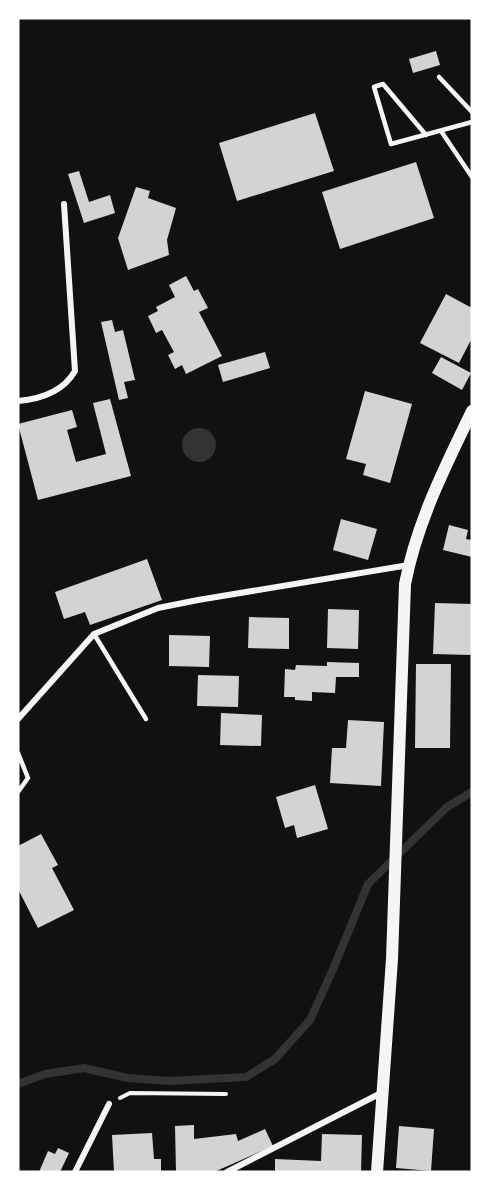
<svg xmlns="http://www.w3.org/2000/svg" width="490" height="1190" font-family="'Varela Round',sans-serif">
<rect width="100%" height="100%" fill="#111"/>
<circle fill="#333" cx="199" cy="445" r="17"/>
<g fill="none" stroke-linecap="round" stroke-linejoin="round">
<polyline stroke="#333" stroke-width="8" points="18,1084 45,1074 84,1068 128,1078 169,1081 246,1077 275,1059 310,1020 334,967 368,884 447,807 472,792"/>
</g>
<g fill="#d3d3d3">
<polygon points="436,51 440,65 413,73 409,59"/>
<polygon points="315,113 334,171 237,201 219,143"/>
<polygon points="416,162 434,218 340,249 322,192"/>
<polygon points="79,171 89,202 110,195 115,213 84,223 68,174"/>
<polygon points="136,187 150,191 148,198 176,208 167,240 169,255 128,270 118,238"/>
<polygon points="186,276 194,291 198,289 208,308 199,312 222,356 186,374 182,365 175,369 168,355 174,352 162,330 156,333 148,316 158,311 156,307 175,297 169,285"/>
<polygon points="446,294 472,308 472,338 459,363 420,343"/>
<polygon points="112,320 115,332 123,330 135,380 124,382 128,398 119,400 101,322"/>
<polygon points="265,352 270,368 223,382 218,365"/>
<polygon points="441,357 471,373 462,390 432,373"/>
<polygon points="365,391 412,404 390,483 363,475 366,464 346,459"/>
<polygon points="110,399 131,476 38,500 18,424 72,410 77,427 67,430 76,462 106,454 93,403"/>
<polygon points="341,519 377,529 368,560 333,550"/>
<polygon points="449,525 468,530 466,539 472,540 472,557 443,550"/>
<polygon points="147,559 162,600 90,625 85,612 64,619 55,592"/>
<polygon points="435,603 472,604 471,655 433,654"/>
<polygon points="328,609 359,610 358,649 327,648"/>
<polygon points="249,617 289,618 289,649 248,648"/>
<polygon points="169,635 210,636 209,667 169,666"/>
<polygon points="327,662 359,663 359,677 336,677 335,693 312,692 312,701 295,700 295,697 284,697 285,669 295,670 296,665 327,666"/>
<polygon points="416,664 451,664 450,748 415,748"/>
<polygon points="198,675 239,676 238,707 197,706"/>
<polygon points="221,713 262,715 261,746 220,745"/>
<polygon points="348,720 384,722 381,786 330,783 332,748 346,748"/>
<polygon points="315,785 328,829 297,838 294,825 285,828 276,797"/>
<polygon points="41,834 58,865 52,868 74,910 38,928 18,889 18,846"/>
<polygon points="194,1125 194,1139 236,1134 238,1141 265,1129 273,1146 214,1172 176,1172 175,1126"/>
<polygon points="399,1126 434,1129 431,1171 396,1168"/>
<polygon points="152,1133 154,1159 161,1159 161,1172 114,1172 112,1135"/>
<polygon points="322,1134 362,1135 361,1172 275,1172 275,1159 321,1161"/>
<polygon points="58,1148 69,1153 60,1172 39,1172 48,1151 55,1154"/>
</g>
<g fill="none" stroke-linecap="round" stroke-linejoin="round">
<polyline stroke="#f5f5f5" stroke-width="4" points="120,1098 130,1093 226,1094"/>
<g stroke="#f5f5f5" stroke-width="4.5">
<polyline points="439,77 472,112"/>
<polyline points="441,131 472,177"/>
<polyline points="426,135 383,84 374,87 391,144 472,122"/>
<polyline points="94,634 146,719"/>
<polyline points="18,753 28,778 18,792"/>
</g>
<g stroke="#f5f5f5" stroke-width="6">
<path d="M18,401C41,399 63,392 75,371L64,204"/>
<polyline points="18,719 94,634 158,608 198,600 409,565"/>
<polyline points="75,1172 109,1104"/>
<polyline points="227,1172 381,1093"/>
</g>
<path stroke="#f5f5f5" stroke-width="12" d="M377,1172L392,959L405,584C417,522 445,467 472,411"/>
</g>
<rect width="490" height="1190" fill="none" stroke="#ffffff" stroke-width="39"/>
</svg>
